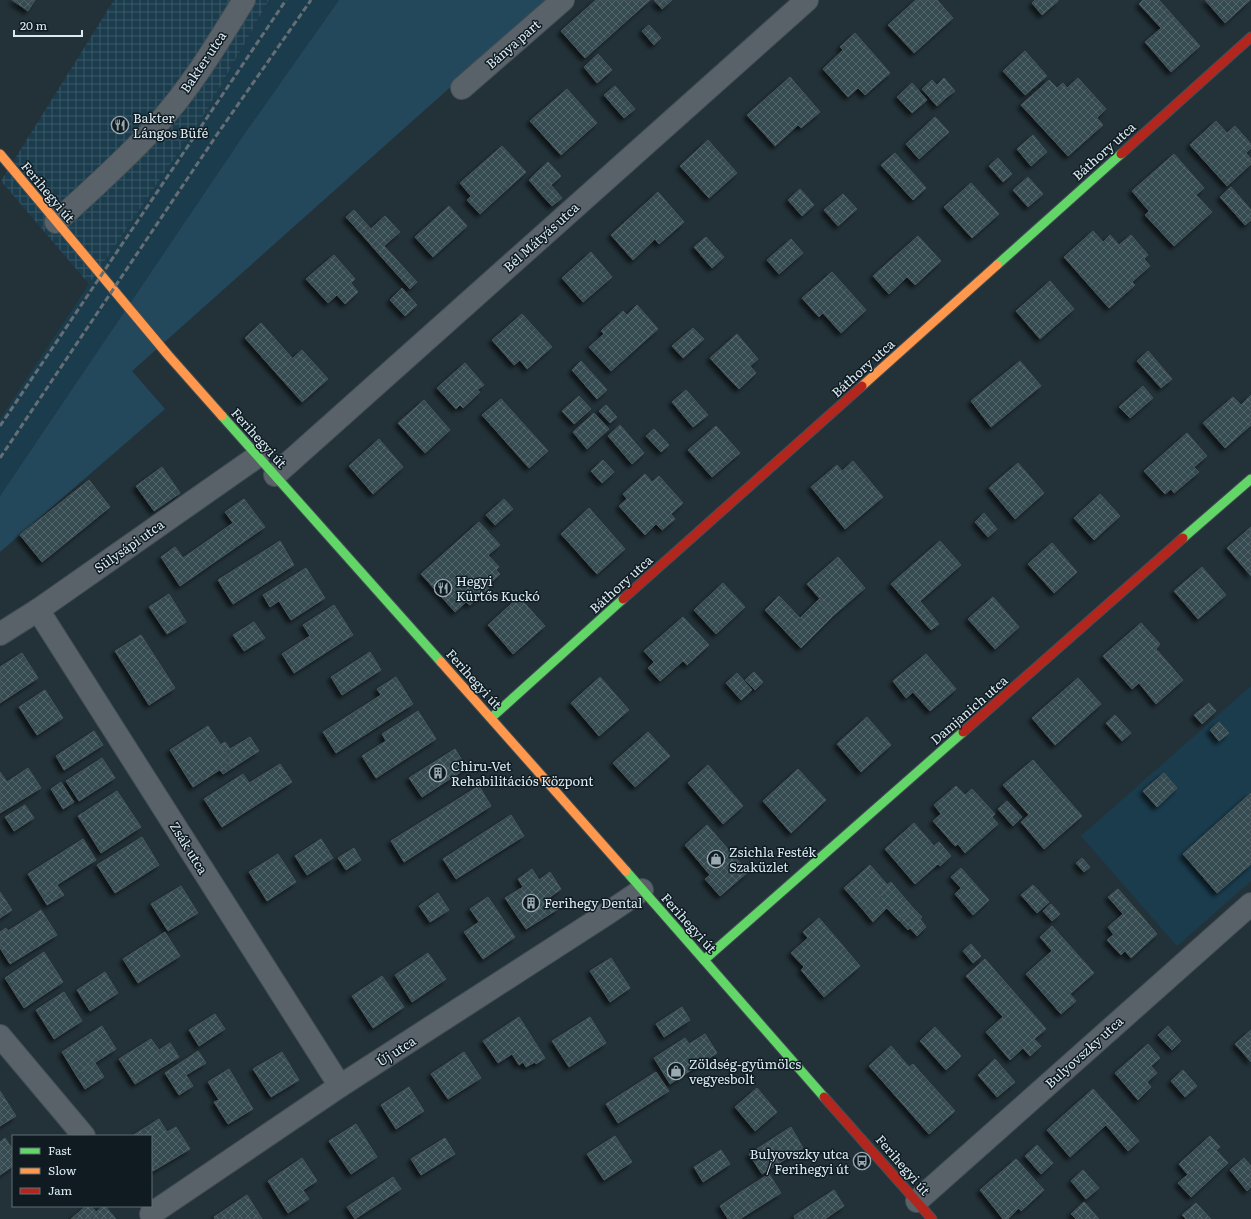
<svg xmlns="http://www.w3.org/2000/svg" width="1251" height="1219" font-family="Literata,serif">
<defs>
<pattern id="industrial-grid" width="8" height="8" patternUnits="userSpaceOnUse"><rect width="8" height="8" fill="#1a3c4d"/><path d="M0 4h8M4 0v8" fill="none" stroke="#3b5867"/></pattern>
<pattern id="building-cross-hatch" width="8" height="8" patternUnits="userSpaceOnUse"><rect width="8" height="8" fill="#364c51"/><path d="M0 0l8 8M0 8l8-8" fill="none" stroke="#52666a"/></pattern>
<filter id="shadow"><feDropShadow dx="-3.5" dy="3.5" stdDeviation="2" flood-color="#0009"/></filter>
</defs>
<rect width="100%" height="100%" fill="#233239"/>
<g fill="#1a3c4d">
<polygon points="269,0 339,0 243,136 0,496 0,419 89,284 207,110"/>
<polygon points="1251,686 1251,881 1177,946 1081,836"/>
</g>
<polygon fill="url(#industrial-grid)" points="114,0 269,0 207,110 89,284 1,181"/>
<polygon fill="#24485b" points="339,0 548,0 132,371 165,409 0,552 0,496 243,136"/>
<g fill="url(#building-cross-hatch)" stroke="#475559" filter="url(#shadow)">
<polygon points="12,0 35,0 28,11"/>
<polygon points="596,0 650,0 585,58 561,31"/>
<polygon points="654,0 672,0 662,9"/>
<polygon points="916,0 937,0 953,18 914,53 888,25"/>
<polygon points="1035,0 1058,0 1058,1 1042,15 1032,3"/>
<polygon points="1143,0 1159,0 1174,17 1161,28 1139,4"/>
<polygon points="1205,0 1250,0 1225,23"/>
<polygon points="1174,17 1200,46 1171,72 1145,42"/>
<polygon points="649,25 661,38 654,45 642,31"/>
<polygon points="855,33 890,73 865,95 858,88 848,97 823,69 843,50 840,47"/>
<polygon points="1025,51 1047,76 1025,95 1003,71"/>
<polygon points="598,54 612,70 597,83 584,67"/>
<polygon points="790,77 820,112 801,128 798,125 775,146 747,115"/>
<polygon points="944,78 955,91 947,97 937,85"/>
<polygon points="1078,78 1106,109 1097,118 1103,125 1068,156 1021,105 1049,80 1057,88 1063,83 1067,88"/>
<polygon points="932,80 947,97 937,106 922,89"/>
<polygon points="912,83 927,100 912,113 897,97"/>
<polygon points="615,86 635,109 624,118 604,95"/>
<polygon points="567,89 597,123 561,155 530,121"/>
<polygon points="935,117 949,132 919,159 906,144"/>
<polygon points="1216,121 1227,133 1235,126 1251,144 1251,148 1246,153 1251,159 1251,164 1227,186 1190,145"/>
<polygon points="1033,135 1047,152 1031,166 1017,149"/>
<polygon points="708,140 737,173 709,198 680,166"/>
<polygon points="502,146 526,172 480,214 467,200 471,196 460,183"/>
<polygon points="895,153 926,188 913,200 881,165"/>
<polygon points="1174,154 1204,188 1196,195 1212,212 1174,246 1145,215 1149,211 1132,191"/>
<polygon points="998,158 1012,174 1003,182 989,166"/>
<polygon points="548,162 561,176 551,185 538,171"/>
<polygon points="538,171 551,185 541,194 529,180"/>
<polygon points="1028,177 1043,194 1028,207 1013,190"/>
<polygon points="971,183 999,214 972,238 944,207"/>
<polygon points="551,185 562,198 552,206 541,194"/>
<polygon points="1231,187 1251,210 1251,220 1245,225 1220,197"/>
<polygon points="800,189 814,205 802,216 788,200"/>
<polygon points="658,192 684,222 659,244 655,239 633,260 611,235"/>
<polygon points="843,194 857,209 838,226 824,210"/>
<polygon points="449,206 467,226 433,257 415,237"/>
<polygon points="354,210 371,229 363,236 346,217"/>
<polygon points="385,216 400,232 377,252 363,236"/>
<polygon points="1093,231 1103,242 1110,235 1119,245 1131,235 1148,255 1144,259 1150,266 1132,282 1135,285 1109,308 1064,257"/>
<polygon points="918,236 941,261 915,285 907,277 889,294 873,276"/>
<polygon points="706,237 724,257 712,268 694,247"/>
<polygon points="791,239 803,253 779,274 767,260"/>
<polygon points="384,246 417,282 410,289 377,252"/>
<polygon points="591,252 612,277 583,302 562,278"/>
<polygon points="334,255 355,279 351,283 358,292 345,304 337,295 328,303 306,279"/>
<polygon points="832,272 866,310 841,333 823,313 819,317 802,298"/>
<polygon points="1050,281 1074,309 1040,339 1016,311"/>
<polygon points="402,288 417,305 405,316 390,300"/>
<polygon points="637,305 658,329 611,371 589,347 604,334 601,331 623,311 627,315"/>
<polygon points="522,314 552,347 527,369 520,360 514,365 492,340"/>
<polygon points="261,323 293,359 276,373 245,338"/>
<polygon points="693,328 704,339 683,358 672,346"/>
<polygon points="737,334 758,359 732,382 710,358"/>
<polygon points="302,350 328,379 302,402 276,373"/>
<polygon points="1148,351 1172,379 1161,388 1137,361"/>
<polygon points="581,361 607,390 597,399 572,370"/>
<polygon points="1020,361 1041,386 991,427 971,401"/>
<polygon points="465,363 484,385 477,390 480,392 463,408 460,405 456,409 437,388"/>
<polygon points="750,366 756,373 739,389 732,382"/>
<polygon points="1143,386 1153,398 1130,418 1119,407"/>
<polygon points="686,390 708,415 693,427 672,402"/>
<polygon points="1251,395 1251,425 1225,448 1203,423 1233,397 1241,405"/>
<polygon points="579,396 591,409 574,424 562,411"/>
<polygon points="501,399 548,451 529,468 482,415"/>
<polygon points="424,400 450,430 425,453 398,423"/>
<polygon points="606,405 617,417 610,423 599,411"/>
<polygon points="594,413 609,429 587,449 573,432"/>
<polygon points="620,425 644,453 632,464 608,436"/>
<polygon points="716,426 740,453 712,477 688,450"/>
<polygon points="654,429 669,445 661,452 646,436"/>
<polygon points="1187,433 1207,456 1194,467 1199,472 1174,493 1171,489 1165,494 1144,471"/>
<polygon points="379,439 403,467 373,494 349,466"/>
<polygon points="603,460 614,472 602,483 591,471"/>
<polygon points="853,461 883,497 845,529 811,487 837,465 842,471"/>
<polygon points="1018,463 1044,493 1015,519 989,488"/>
<polygon points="162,467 180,493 154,511 136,486"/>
<polygon points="645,474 652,482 659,476 683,503 671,514 675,519 662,530 656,524 645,535 619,506 627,499 623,494"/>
<polygon points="89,480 110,507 42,562 20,535"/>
<polygon points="1100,494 1120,516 1094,540 1074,518"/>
<polygon points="244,499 265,527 180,586 161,557 175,547 183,558 233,523 225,512"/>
<polygon points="504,499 513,509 495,525 486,515"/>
<polygon points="589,508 625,549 597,574 561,534"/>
<polygon points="984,513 997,529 988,537 975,522"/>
<polygon points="479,522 500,545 488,555 499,567 496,570 500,574 487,586 489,588 470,605 466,602 455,612 421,574"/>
<polygon points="1251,527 1251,576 1227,548"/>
<polygon points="280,541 294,565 233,604 218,580"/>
<polygon points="940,541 961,565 920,601 939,624 931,630 891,584"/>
<polygon points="1052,543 1077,572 1054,593 1028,564"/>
<polygon points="838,557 865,588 834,615 807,584"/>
<polygon points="1202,567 1226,595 1198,619 1174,591"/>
<polygon points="306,568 325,598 291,620 279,601 270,607 263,595"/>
<polygon points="723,583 745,607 716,634 694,610"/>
<polygon points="169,594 186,622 167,634 149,607"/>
<polygon points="779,596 800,618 819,599 834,615 801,648 765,610"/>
<polygon points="519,597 545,626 513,654 488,625"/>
<polygon points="993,597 1019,627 995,649 968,619"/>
<polygon points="334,605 353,635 294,673 282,654 310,636 303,625"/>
<polygon points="683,617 709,645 687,665 683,661 660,681 648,668 654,662 644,651"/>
<polygon points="254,622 265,638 244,651 233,635"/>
<polygon points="1141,623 1160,644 1156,649 1183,680 1156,704 1139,683 1132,689 1103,656"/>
<polygon points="141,635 175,688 149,705 115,651"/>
<polygon points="370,652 381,670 342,695 331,677"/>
<polygon points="22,653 38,678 0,703 0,667"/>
<polygon points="926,654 956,689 930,711 913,692 906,698 893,681"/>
<polygon points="754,672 763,682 755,690 745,680"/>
<polygon points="737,673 752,690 741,700 726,683"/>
<polygon points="396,677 413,704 336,753 323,732 381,695 377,689"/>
<polygon points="600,677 629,710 599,736 571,703"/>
<polygon points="1078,678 1101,704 1055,745 1032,718"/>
<polygon points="45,690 63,718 37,735 19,707"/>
<polygon points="1209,703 1216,711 1202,724 1194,715"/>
<polygon points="418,711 436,739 376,778 362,756 386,741 382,734"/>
<polygon points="1115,715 1131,733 1122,741 1106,723"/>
<polygon points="867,717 891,745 861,772 837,744"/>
<polygon points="1219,722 1229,733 1219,741 1210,730"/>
<polygon points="208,726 232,762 193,787 170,750"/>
<polygon points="94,731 103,745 64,770 56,756"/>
<polygon points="648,732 670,756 635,787 613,763"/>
<polygon points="250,737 259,751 223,774 220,770 232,762 220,745 225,742 230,749"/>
<polygon points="455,749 467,768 422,797 409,778"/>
<polygon points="102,758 115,778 79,801 66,781"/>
<polygon points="1033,760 1082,816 1044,849 1021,822 1029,815 1003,785"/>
<polygon points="280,764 292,782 222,827 204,799 243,774 249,783"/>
<polygon points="708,765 743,806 723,824 688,783"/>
<polygon points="28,768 41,788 0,813 0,772 7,782"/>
<polygon points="798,769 826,800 791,833 763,801"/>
<polygon points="1164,773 1177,788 1157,807 1143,791"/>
<polygon points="61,782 74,802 63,809 51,789"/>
<polygon points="479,786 491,806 404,862 391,841"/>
<polygon points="956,786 965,795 972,789 995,814 992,817 998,824 965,853 958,844 955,846 933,821 941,814 934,805"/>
<polygon points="117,791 141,827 101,853 78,816"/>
<polygon points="1251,793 1251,864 1217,893 1183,854"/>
<polygon points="1007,801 1022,817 1013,826 998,809"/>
<polygon points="25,805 34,818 14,831 5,817"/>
<polygon points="511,815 524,836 456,879 443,859"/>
<polygon points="914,823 934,846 939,842 951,856 940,866 938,864 915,884 885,849"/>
<polygon points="707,825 748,872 720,896 705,879 710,875 685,845"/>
<polygon points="142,837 159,865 115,893 97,865"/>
<polygon points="83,839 96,860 41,895 28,874"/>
<polygon points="321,839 333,858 307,875 295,856"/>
<polygon points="354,848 361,860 346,870 338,858"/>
<polygon points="278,854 296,882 267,901 249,872"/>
<polygon points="1082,858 1090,867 1084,872 1076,863"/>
<polygon points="870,865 890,888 864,911 844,888"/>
<polygon points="961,868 989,900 973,915 955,894 961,888 951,877"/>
<polygon points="532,869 539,880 550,872 561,889 550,897 558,909 526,929 505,898 523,887 518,879"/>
<polygon points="891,882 913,908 899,921 887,908 873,922 864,911 890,888 887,885"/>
<polygon points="57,885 64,895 47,905 41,895"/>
<polygon points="1033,885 1049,902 1037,913 1021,895"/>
<polygon points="181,886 198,913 168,931 151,904"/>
<polygon points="1118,889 1139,913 1114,935 1108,927 1123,914 1108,897"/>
<polygon points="0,892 12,910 0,918"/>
<polygon points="438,893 449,910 430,922 419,906"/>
<polygon points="488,897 515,937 483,959 464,932 479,922 470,909"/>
<polygon points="1051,904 1060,914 1052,921 1043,911"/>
<polygon points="913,908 922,917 908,930 899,920"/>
<polygon points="41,910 57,935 10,964 0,948 0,932 6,928 8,931"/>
<polygon points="1139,913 1157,934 1131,958 1125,951 1121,955 1107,940"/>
<polygon points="819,918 860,966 824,997 801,970 804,967 791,953 808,938 803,932"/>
<polygon points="920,919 926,927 917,936 910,928"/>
<polygon points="1052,926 1094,973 1070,994 1076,1001 1061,1014 1026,974 1052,951 1040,937"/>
<polygon points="165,932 180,956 138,983 123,959"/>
<polygon points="971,944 981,956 973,963 963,951"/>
<polygon points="44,952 63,982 24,1008 5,978"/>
<polygon points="428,953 446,979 412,1002 395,975"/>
<polygon points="611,958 630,988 610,1002 590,971"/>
<polygon points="985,959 1046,1029 1034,1039 1041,1046 1030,1056 1023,1048 1010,1060 986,1032 1003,1017 966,976"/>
<polygon points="105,972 118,993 90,1011 77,990"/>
<polygon points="382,976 404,1007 373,1028 352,996"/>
<polygon points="64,992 82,1021 54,1039 36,1010"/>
<polygon points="682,1007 690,1020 664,1037 656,1024"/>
<polygon points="215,1014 225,1029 199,1046 189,1030"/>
<polygon points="519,1017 545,1058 536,1064 535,1062 526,1067 523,1062 519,1065 512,1054 498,1063 483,1041"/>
<polygon points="590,1017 606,1043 569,1067 552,1041"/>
<polygon points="102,1026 116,1049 76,1075 62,1052"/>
<polygon points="1168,1026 1181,1041 1172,1050 1158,1035"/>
<polygon points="935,1027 961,1056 946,1070 920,1041"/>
<polygon points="1251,1030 1251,1062 1235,1044"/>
<polygon points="705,1034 717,1053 670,1084 654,1058 685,1038 689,1044"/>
<polygon points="151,1039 159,1050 170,1043 179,1057 135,1084 119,1059"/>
<polygon points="1148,1044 1160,1058 1151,1066 1157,1073 1147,1082 1151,1087 1138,1100 1115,1073"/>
<polygon points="891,1046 909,1067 913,1064 955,1111 929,1134 869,1066"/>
<polygon points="198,1051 206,1063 186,1075 193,1086 179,1095 165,1073"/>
<polygon points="282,1052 299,1080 271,1097 253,1069"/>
<polygon points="464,1052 481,1078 448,1099 431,1074"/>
<polygon points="995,1059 1015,1082 997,1097 978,1075"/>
<polygon points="95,1063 104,1077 85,1089 76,1075"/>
<polygon points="229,1069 253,1109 228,1124 214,1102 219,1100 208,1082"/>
<polygon points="1183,1070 1197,1086 1185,1097 1171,1081"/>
<polygon points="656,1072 669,1091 618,1123 606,1104"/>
<polygon points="409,1087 424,1111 396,1129 381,1105"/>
<polygon points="757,1088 777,1112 755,1131 735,1107"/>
<polygon points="1093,1089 1139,1141 1128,1151 1106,1125 1070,1157 1047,1130"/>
<polygon points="0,1091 16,1116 0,1126"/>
<polygon points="159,1119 167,1132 176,1127 190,1149 153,1171 151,1167 151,1136 132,1136"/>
<polygon points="356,1124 377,1157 351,1174 329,1141"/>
<polygon points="791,1127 803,1148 762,1174 749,1154"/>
<polygon points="615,1136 632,1162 604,1180 587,1154"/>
<polygon points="1210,1136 1220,1147 1188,1175 1179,1164"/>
<polygon points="5,1138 13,1150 13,1166 0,1175 0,1142"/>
<polygon points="445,1138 455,1154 421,1175 411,1159"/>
<polygon points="1037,1145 1053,1163 1041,1174 1025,1156"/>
<polygon points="721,1150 730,1164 703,1182 694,1167"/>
<polygon points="1216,1150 1228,1163 1191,1197 1178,1183"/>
<polygon points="302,1158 317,1181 303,1190 309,1199 288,1213 268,1181"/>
<polygon points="1244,1158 1251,1166 1251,1187 1247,1191 1230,1170"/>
<polygon points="1016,1159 1044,1190 1021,1211 1019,1208 1008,1219 1003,1219 980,1190"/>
<polygon points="1083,1170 1099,1188 1086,1199 1071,1181"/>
<polygon points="769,1174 781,1193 754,1210 742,1191"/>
<polygon points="393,1177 401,1189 355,1219 347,1207"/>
<polygon points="834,1190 844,1206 825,1219 795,1219 794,1216"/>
<polygon points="742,1191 754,1210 740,1219 728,1219 720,1206"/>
<polygon points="247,1195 262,1219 215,1219 214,1217"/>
<polygon points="1084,1202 1099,1219 1076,1219 1071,1214"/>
<polygon points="1196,1203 1211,1219 1186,1219 1182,1215"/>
<polygon points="86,1206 91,1206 96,1212 88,1219 71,1219"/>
<polygon points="103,1206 105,1206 116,1219 88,1219"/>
</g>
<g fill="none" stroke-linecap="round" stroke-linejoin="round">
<defs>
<g id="street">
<polyline points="462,88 563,0"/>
<path d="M56,222C90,191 124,161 155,127C190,89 217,44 244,0"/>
<polyline points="275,475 807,0"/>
<polyline points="38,610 340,1086"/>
<polyline points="0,634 38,610 258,456"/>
<polyline points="0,1036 84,1136"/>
<polyline points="917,1201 1251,904"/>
<polyline points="151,1214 340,1086 608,913 642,890"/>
</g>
<g id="fast">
<polyline points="997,265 1121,154"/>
<polyline points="222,416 441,662"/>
<polyline points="1183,538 1251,479"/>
<polyline points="491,718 623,599"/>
<polyline points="626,871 824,1097"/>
<polyline points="704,960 963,732"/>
</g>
<g id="slow">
<polyline points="0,154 168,355 222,416"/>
<polyline points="862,386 997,265"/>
<polyline points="441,662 626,871"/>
</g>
<g id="jam">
<polyline points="1121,154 1251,37"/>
<polyline points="623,599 862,386"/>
<polyline points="963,732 1183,538"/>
<polyline points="824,1097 932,1219"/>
</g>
</defs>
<use href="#street" stroke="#424f55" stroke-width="24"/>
<use href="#fast" stroke="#424f55" stroke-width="11"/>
<use href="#slow" stroke="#424f55" stroke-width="11"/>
<use href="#jam" stroke="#424f55" stroke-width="11"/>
<use href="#street" stroke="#5a6269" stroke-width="22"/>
<use href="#fast" stroke="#63d668" stroke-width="9"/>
<use href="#slow" stroke="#ff974d" stroke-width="9"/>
<use href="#jam" stroke="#b3261e" stroke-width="9"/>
<g stroke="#656e75" stroke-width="3" stroke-dasharray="6 3" stroke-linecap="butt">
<polyline points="0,426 286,0"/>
<polyline points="0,458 216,136 311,0"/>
</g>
</g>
<defs>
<symbol id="restaurant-ring" viewBox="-11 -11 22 22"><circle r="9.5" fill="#0f1b21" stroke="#9aaab2" stroke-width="1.5"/><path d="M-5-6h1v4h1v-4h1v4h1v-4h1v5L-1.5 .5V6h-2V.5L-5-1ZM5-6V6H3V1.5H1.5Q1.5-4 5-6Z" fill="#9aaab2"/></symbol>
<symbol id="building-ring" viewBox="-11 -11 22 22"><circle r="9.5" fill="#0f1b21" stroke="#9aaab2" stroke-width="1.5"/><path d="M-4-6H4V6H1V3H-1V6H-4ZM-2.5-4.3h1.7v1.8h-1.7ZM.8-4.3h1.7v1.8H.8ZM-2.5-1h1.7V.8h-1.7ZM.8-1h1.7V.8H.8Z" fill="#9aaab2"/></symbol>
<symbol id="shop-ring" viewBox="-11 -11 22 22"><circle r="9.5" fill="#0f1b21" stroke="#9aaab2" stroke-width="1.5"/><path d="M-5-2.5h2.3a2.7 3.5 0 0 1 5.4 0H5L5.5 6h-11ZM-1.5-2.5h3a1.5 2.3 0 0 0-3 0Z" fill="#9aaab2"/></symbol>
<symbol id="bus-ring" viewBox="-11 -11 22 22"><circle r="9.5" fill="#0f1b21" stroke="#9aaab2" stroke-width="1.5"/><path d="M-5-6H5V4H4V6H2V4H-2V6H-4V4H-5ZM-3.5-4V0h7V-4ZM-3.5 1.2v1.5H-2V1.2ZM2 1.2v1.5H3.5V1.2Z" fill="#9aaab2"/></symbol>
</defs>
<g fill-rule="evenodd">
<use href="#restaurant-ring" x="110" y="115" width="20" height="20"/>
<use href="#restaurant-ring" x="433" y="578" width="20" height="20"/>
<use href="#building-ring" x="428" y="763" width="20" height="20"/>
<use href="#shop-ring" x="706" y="849" width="20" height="20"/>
<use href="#building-ring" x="521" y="893" width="20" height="20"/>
<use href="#shop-ring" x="666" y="1061" width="20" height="20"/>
<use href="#bus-ring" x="852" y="1151" width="20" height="20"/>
</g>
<g text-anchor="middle" stroke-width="3" stroke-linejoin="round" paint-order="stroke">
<g font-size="13" fill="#daeaf3" stroke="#0f1b21">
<text transform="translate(513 44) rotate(-41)" y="5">Bánya part</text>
<text transform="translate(203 62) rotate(-56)" y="5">Bakter utca</text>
<text transform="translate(1104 151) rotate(-42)" y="5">Báthory utca</text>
<text transform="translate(48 192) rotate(50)" y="5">Ferihegyi út</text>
<text transform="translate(541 237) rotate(-42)" y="5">Bél Mátyás utca</text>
<text transform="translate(863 368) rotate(-42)" y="5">Báthory utca</text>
<text transform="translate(259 438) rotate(48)" y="5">Ferihegyi út</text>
<text transform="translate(129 546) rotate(-35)" y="5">Sülysápi utca</text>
<text transform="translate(621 584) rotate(-42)" y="5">Báthory utca</text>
<text transform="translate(474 679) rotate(48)" y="5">Ferihegyi út</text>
<text transform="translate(969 710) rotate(-41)" y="5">Damjanich utca</text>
<text transform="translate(189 848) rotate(58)" y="5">Zsák utca</text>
<text transform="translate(689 923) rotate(48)" y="5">Ferihegyi út</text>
<text transform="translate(396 1051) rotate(-33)" y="5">Új utca</text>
<text transform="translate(1084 1052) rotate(-42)" y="5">Bulyovszky utca</text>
<text transform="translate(903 1165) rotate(49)" y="5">Ferihegyi út</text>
</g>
<g font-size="13" fill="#daeaf3" stroke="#0f1b21" text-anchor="start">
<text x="133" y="123">Bakter<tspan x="133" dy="15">Lángos Büfé</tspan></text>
<text x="456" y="586">Hegyi<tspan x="456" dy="15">Kürtős Kuckó</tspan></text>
<text x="451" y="771">Chiru-Vet<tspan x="451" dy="15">Rehabilitációs Központ</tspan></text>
<text x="729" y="857">Zsichla Festék<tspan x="729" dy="15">Szaküzlet</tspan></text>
<text x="544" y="908">Ferihegy Dental</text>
<text x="689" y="1069">Zöldség-gyümölcs<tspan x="689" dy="15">vegyesbolt</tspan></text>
<text x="849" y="1159" text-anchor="end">Bulyovszky utca<tspan x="849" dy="15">/ Ferihegyi út</tspan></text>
</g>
</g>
<rect x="12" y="1135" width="140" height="72" fill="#0f1b21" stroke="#606e75"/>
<rect x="20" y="1148" width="20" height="6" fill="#63d668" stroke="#606e75"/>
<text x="48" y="1155" font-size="12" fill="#daeaf3">Fast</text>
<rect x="20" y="1168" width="20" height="6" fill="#ff974d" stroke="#606e75"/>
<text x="48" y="1175" font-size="12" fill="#daeaf3">Slow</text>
<rect x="20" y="1188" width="20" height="6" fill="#b3261e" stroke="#606e75"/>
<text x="48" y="1195" font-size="12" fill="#daeaf3">Jam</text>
<path d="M14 30v6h68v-6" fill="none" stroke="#daeaf3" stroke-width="2"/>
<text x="20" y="30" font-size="12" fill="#daeaf3" stroke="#0f1b21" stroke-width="3" paint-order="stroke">20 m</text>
</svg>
